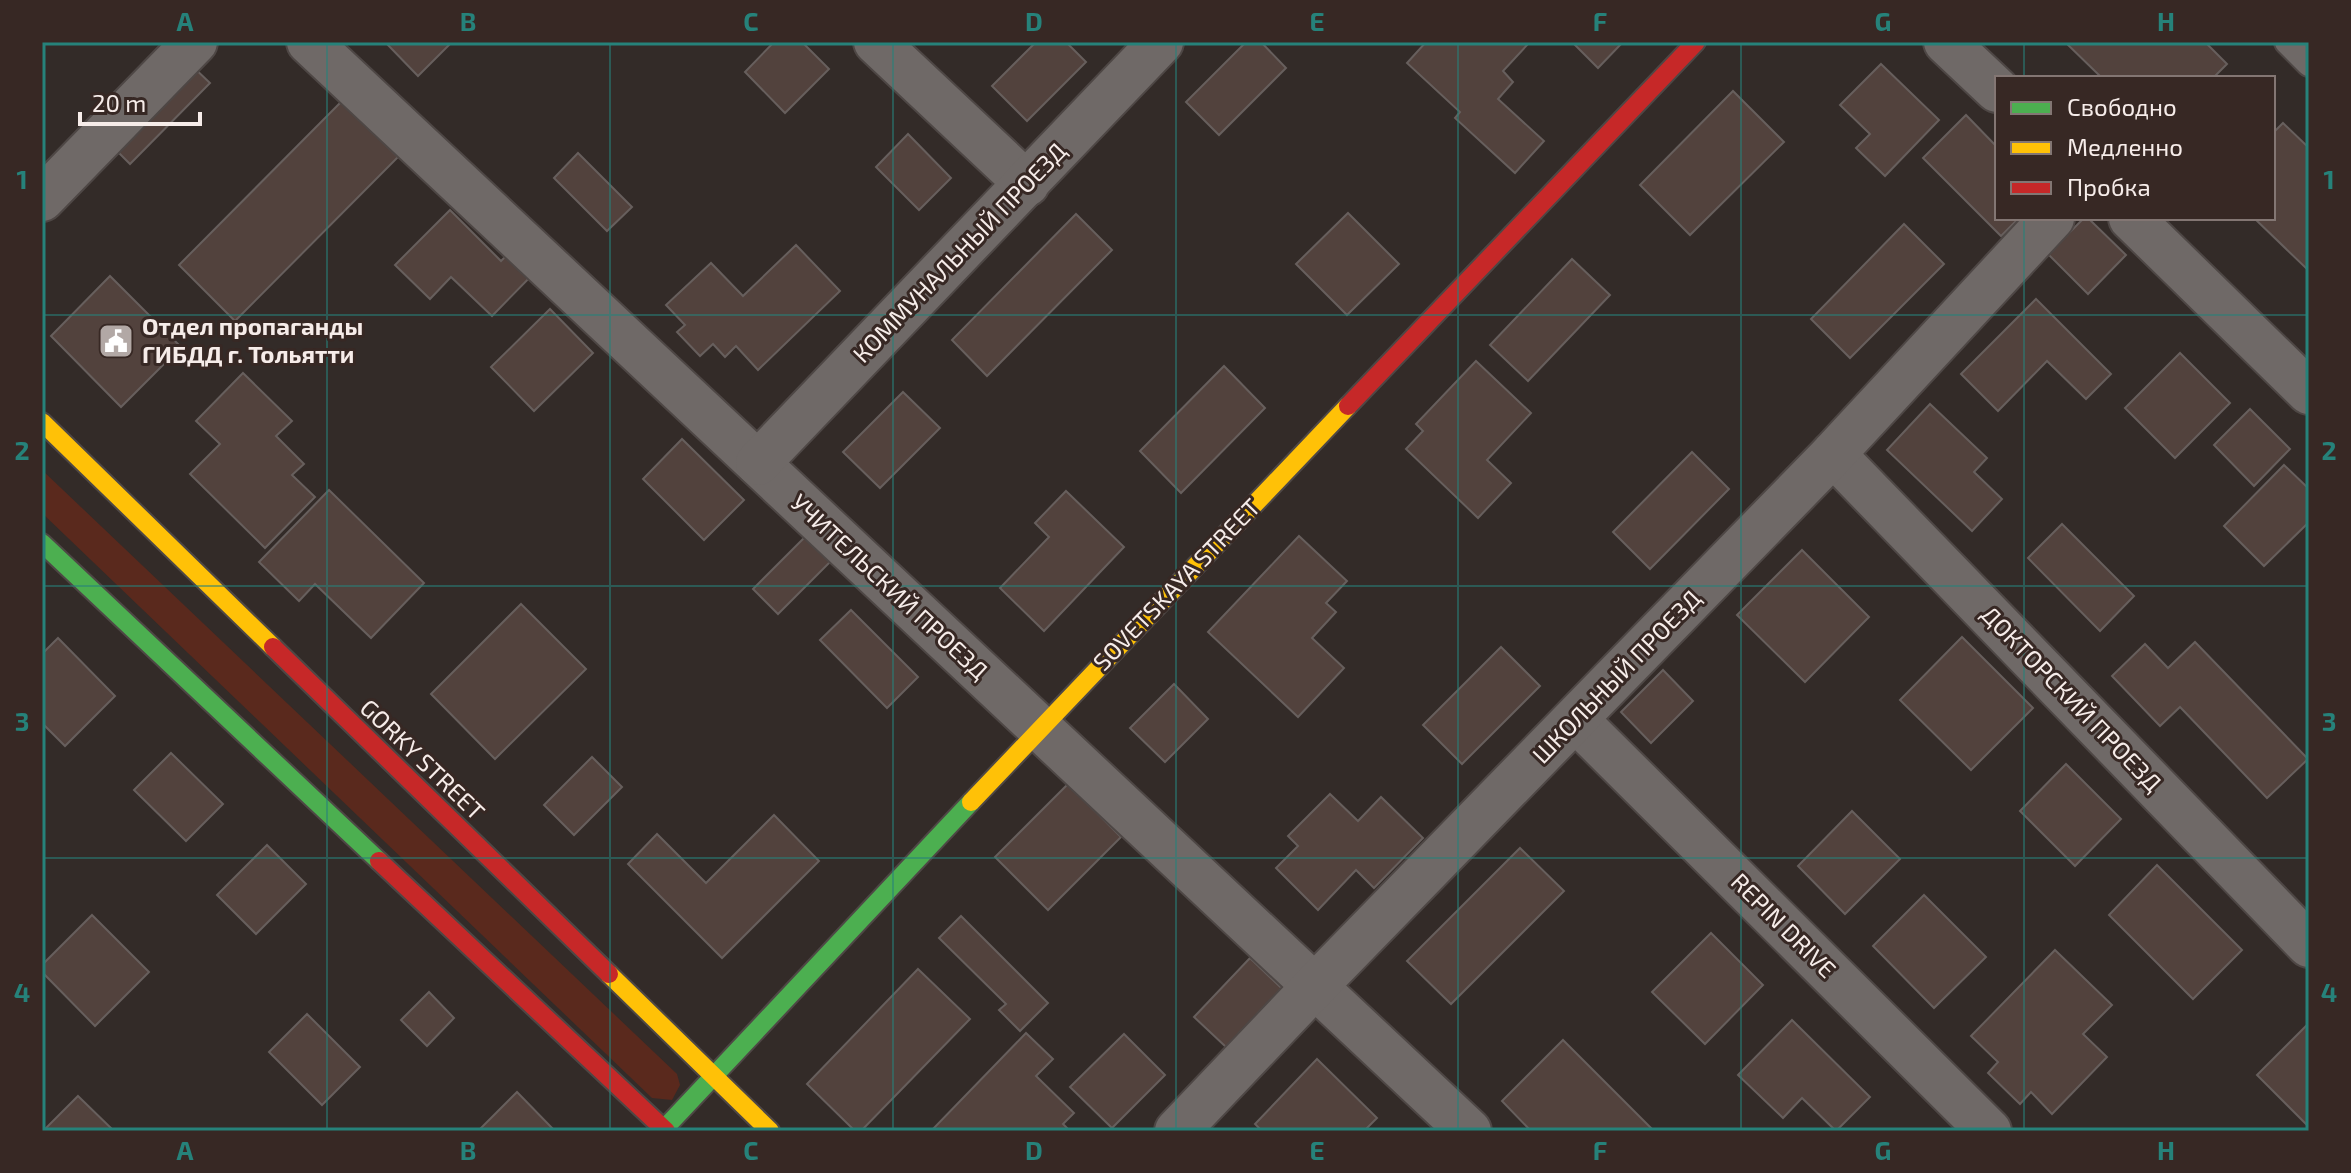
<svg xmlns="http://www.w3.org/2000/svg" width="2351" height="1173" font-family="'Exo 2',sans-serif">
<rect width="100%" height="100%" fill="#332b28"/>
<polygon fill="#5a291d" points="42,470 677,1074 680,1085 672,1100 652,1098 42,513"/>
<g fill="#52423d" stroke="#675f5d" stroke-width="2">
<polygon points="385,42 452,42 418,76"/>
<polygon points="774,42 802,42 829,69 785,113 745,72"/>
<polygon points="1036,42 1066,42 1086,62 1027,121 992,86"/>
<polygon points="1246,42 1261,42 1286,68 1219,135 1186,102"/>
<polygon points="1426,42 1528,44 1503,71 1513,82 1498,99 1544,141 1515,173 1455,118 1460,112 1407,63"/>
<polygon points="1572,42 1623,42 1598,68"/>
<polygon points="2065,42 2205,42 2227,64 2213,78 2102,78"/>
<polygon points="189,63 210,83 130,164 109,143"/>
<polygon points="1881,64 1939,120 1885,176 1856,148 1870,134 1840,105"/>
<polygon points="1733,91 1784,142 1690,235 1640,185"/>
<polygon points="342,101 398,157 235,321 179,265"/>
<polygon points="1966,115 1997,147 1997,218 2019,218 2001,236 1923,158"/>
<polygon points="2283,123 2309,148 2309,271 2254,218 2273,218 2273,133"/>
<polygon points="908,134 951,178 919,210 876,167"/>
<polygon points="578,153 632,207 607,231 554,178"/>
<polygon points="450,210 501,261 518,244 541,266 492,316 451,277 430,299 395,265"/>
<polygon points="1348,213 1399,264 1347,315 1296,264"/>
<polygon points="1076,214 1112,250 987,376 952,340"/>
<polygon points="2084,218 2088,218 2126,255 2088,294 2048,254"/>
<polygon points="1904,224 1944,264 1850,358 1811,319"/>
<polygon points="796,245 840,291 758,370 736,346 725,357 713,344 700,356 677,332 685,325 666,305 711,263 743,296"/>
<polygon points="1572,259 1610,295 1528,381 1490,345"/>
<polygon points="110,276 181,347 121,407 51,336"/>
<polygon points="2036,299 2111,374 2086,399 2047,361 1998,411 1961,374"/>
<polygon points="550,309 593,353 534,411 491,367"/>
<polygon points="2180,353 2230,403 2175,458 2125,408"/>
<polygon points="1476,361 1531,413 1487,460 1511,483 1478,518 1406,449 1423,431 1416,424"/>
<polygon points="1224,366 1265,408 1181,493 1140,451"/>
<polygon points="243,373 292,421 276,436 304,464 292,475 315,497 265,548 190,474 220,444 196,421"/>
<polygon points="903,392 940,428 880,488 843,452"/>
<polygon points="1930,404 1987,458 1974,472 2002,499 1972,531 1887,450"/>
<polygon points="2250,409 2290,449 2254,486 2214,445"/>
<polygon points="682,439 744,500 704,540 643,479"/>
<polygon points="1692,452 1729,489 1650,569 1613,532"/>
<polygon points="2284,465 2309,489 2309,522 2264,566 2224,526"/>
<polygon points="329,490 424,583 371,638 315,584 299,601 259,562"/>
<polygon points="1066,491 1124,547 1044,631 1000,588 1049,537 1035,523"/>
<polygon points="2062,524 2134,596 2100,631 2028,558"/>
<polygon points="810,532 835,557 778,614 753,589"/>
<polygon points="1299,536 1347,581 1326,603 1336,612 1312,638 1344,668 1298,717 1208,632"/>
<polygon points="1802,550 1869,617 1805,682 1737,615"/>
<polygon points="521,604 586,669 495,759 431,694"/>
<polygon points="851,610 918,677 887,708 820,640"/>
<polygon points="1962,637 2033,708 1971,770 1900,700"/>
<polygon points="58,638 115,696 65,746 42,723 42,654"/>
<polygon points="2195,642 2308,759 2267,798 2180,707 2160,726 2112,676 2145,644 2168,668"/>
<polygon points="1501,647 1540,686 1462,764 1423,725"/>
<polygon points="1663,670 1693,701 1651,743 1621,712"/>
<polygon points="1174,684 1208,719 1165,762 1130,728"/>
<polygon points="171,753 223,804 186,841 134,790"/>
<polygon points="592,757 622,787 574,835 544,805"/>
<polygon points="2066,764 2121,819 2075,866 2020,811"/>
<polygon points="1068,784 1121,837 1048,910 995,857"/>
<polygon points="1330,794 1358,821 1381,797 1423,838 1374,888 1356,870 1318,910 1276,868 1298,846 1288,836"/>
<polygon points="1852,811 1900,859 1845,914 1798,866"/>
<polygon points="774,815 819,861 722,958 628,864 657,834 706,883"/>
<polygon points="267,845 306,884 256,934 217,895"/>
<polygon points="1520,848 1564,891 1451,1004 1407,961"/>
<polygon points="2157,865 2242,950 2193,999 2109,915"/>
<polygon points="1924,895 1986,957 1934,1008 1873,946"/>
<polygon points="92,915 149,972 95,1026 42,972 42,965"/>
<polygon points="961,916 1048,1003 1020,1031 999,1010 1006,1004 939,938"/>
<polygon points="1711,933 1763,985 1705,1044 1652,992"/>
<polygon points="2055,950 2112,1005 2083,1034 2107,1057 2052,1114 2031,1092 2020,1104 1988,1073 1998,1062 1971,1036"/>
<polygon points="1250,958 1297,1003 1242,1062 1194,1017"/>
<polygon points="918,969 970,1019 861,1131 855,1131 807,1084"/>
<polygon points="429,992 454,1018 427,1046 401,1020"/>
<polygon points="307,1014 360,1067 322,1105 269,1052"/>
<polygon points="1792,1020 1870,1097 1836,1131 1802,1098 1783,1118 1738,1075"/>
<polygon points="2309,1023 2309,1127 2257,1075"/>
<polygon points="1026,1033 1053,1059 1036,1076 1074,1113 1063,1124 1070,1131 931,1131"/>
<polygon points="1124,1034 1165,1075 1112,1128 1070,1087"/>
<polygon points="1563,1040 1652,1129 1651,1131 1531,1131 1502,1101"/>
<polygon points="1317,1059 1377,1118 1364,1131 1262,1131 1255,1124"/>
<polygon points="517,1092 555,1131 478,1131"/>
<polygon points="78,1096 114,1131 43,1131"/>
</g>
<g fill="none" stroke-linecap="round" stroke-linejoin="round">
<defs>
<polyline id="lane" points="2287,42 2309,64"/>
<g id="street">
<polyline points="309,42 1469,1131"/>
<polyline points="876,42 1027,184"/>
<polyline points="1946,42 1997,90"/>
<polyline points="42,199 195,42"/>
<polyline points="2131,218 2309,392"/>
<polyline points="1833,454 2309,945"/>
<polyline points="758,463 1161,42"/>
<polyline points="1576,720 1989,1131"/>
<polyline points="1177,1131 1315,986 1833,454 2052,218"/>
</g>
<g id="fast">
<polyline points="42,543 379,861"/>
<polyline points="664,1129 971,802"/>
</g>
<g id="slow">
<polyline points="42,422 273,647"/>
<polyline points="971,802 1348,406"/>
<polyline points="609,974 770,1131"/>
</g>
<g id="jam">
<polyline points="1348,406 1696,42"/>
<polyline points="273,647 609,974"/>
<polyline points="379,861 666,1131"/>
</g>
</defs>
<use href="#lane" stroke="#4e4745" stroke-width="28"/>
<use href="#street" stroke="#4e4745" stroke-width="48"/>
<use href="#fast" stroke="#4e4745" stroke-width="22"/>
<use href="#slow" stroke="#4e4745" stroke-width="22"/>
<use href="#jam" stroke="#4e4745" stroke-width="22"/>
<use href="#lane" stroke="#6f6967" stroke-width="24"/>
<use href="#street" stroke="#6f6967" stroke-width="44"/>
<use href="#fast" stroke="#4caf50" stroke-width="18"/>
<use href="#slow" stroke="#ffc107" stroke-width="18"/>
<use href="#jam" stroke="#c62828" stroke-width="18"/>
</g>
<path fill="none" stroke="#26827a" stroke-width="2" stroke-opacity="0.55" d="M327,42V1131M610,42V1131M893,42V1131M1176,42V1131M1458,42V1131M1741,42V1131M2024,42V78M2024,218V1131M42,315H2309M42,586H2309M42,858H2309"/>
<defs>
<symbol id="civic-square" viewBox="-11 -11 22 22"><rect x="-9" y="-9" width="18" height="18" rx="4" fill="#b2a8a5" stroke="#372824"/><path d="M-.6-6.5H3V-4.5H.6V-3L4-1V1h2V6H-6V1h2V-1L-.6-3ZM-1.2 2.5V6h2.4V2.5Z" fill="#fff"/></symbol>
</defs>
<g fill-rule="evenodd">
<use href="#civic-square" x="96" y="321" width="40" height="40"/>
</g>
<g text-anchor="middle" stroke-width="6" stroke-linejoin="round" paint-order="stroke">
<g font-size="24" fill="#f6ece9" stroke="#372824">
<text transform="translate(960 253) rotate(-46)" y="8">КОММУНАЛЬНЫЙ ПРОЕЗД</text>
<text transform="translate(1177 585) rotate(-46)" y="8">SOVETSKAYA STREET</text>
<text transform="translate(889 587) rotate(43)" y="8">УЧИТЕЛЬСКИЙ ПРОЕЗД</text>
<text transform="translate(1617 677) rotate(-46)" y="8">ШКОЛЬНЫЙ ПРОЕЗД</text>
<text transform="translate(2071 699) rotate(46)" y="8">ДОКТОРСКИЙ ПРОЕЗД</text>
<text transform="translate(422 760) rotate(44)" y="8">GORKY STREET</text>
<text transform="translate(1783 926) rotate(45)" y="8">REPIN DRIVE</text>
</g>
<g font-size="24" font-weight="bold" fill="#f6ece9" stroke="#372824" text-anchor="start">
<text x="142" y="335">Отдел пропаганды<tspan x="142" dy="28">ГИБДД г. Тольятти</tspan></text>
</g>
</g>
<rect width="2351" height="1173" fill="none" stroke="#372824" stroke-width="88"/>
<rect x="1995" y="76" width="280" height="144" fill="#372824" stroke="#837673" stroke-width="2"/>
<rect x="2011" y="102" width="40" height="12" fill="#4caf50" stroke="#837673" stroke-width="2"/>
<text x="2067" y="116" font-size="24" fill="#f6ece9">Свободно</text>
<rect x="2011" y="142" width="40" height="12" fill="#ffc107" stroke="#837673" stroke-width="2"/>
<text x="2067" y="156" font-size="24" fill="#f6ece9">Медленно</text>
<rect x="2011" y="182" width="40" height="12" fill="#c62828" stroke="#837673" stroke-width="2"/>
<text x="2067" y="196" font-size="24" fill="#f6ece9">Пробка</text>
<path d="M80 112v12h120v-12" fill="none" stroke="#f6ece9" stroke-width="4"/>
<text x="92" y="112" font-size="24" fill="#f6ece9" stroke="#372824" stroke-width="6" paint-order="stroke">20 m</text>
<rect x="44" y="44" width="2263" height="1085" fill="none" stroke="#26827a" stroke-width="3"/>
<g font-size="26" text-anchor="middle" font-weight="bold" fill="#26827a">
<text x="185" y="31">A</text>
<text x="468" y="31">B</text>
<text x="751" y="31">C</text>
<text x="1034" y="31">D</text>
<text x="1317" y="31">E</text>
<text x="1600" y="31">F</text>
<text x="1883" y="31">G</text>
<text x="2166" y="31">H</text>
<text x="22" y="189">1</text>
<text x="2329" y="189">1</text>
<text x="22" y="460">2</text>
<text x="2329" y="460">2</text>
<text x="22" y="731">3</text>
<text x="2329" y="731">3</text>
<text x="22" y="1002">4</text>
<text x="2329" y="1002">4</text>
<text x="185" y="1160">A</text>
<text x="468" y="1160">B</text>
<text x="751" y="1160">C</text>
<text x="1034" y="1160">D</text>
<text x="1317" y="1160">E</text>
<text x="1600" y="1160">F</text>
<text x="1883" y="1160">G</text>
<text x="2166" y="1160">H</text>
</g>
</svg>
